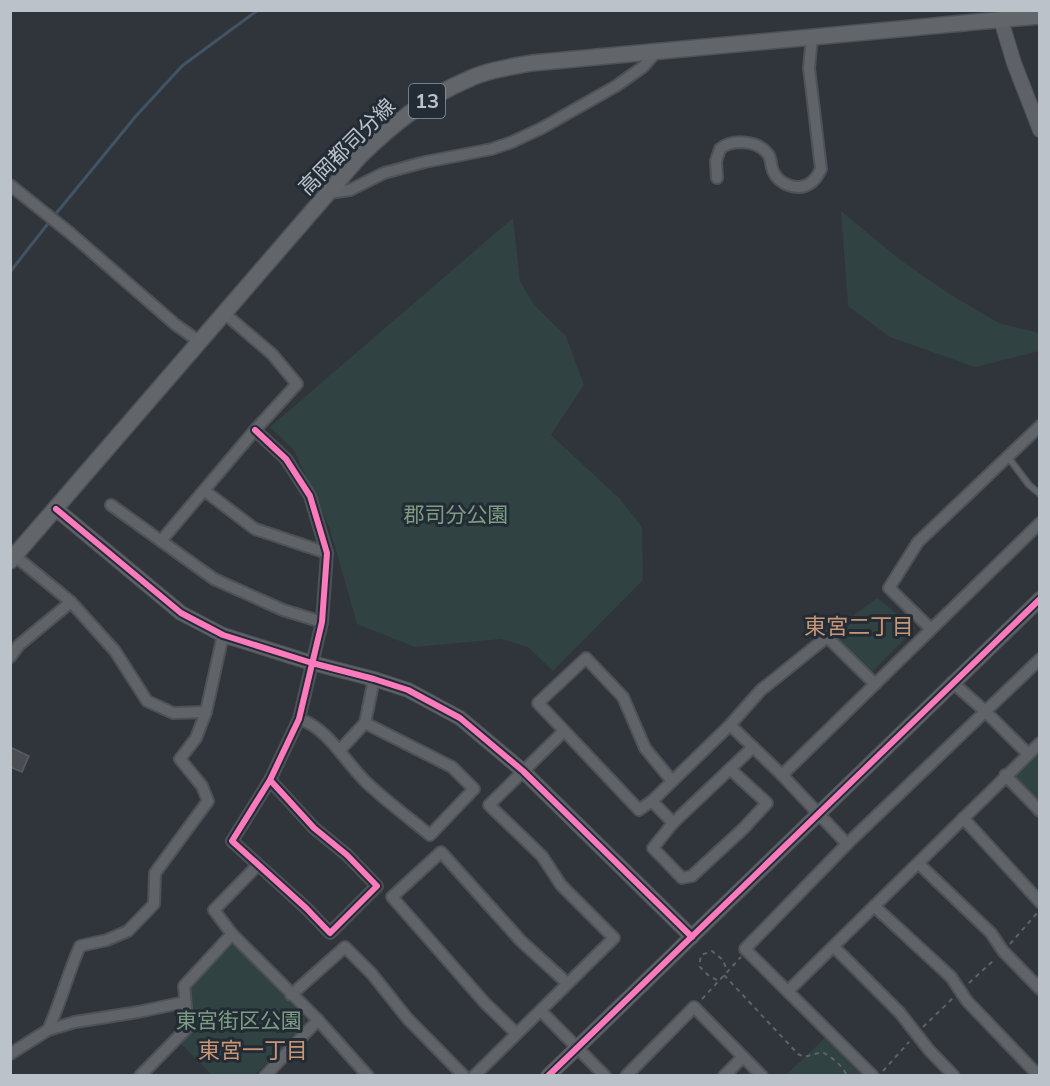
<svg xmlns="http://www.w3.org/2000/svg" width="1050" height="1086" font-family="Mulish,'Noto Sans JP',sans-serif">
<rect width="100%" height="100%" fill="#30353b"/>
<g fill="#304242">
<polygon points="841,211 899,259 948,293 999,323 1039,333 1039,351 975,367 890,337 848,306"/>
<polygon points="513,218 520,281 534,305 566,336 584,385 551,435 620,499 642,527 643,580 553,671 528,647 501,639 415,647 357,624 330,529 294,450 270,427"/>
<polygon points="877,598 915,628 871,673 832,632"/>
<polygon points="1039,745 1039,805 1011,777"/>
<polygon points="229,945 234,945 306,1019 305,1026 254,1075 212,1075 179,1042 191,1028 188,989"/>
<polygon points="825,1038 861,1075 786,1075"/>
</g>
<g fill="none" stroke-linecap="round" stroke-linejoin="round">
<g stroke="#425364" stroke-width="3">
<polyline points="54,216 136,116 182,66 258,10"/>
<polyline points="10,272 50,221"/>
</g>
</g>
<polygon fill="#494d52" stroke="#585c62" stroke-width="1.5" points="10,747 29,756 22,772 10,767"/>
<g fill="none" stroke-linecap="round" stroke-linejoin="round">
<defs>
<polyline id="lane" points="1008,457 1029,485 1040,494"/>
<g id="street">
<path d="M717,178L716,161L720,149C731,139 757,140 767,153C772,158 770,164 773,171C779,185 800,193 813,181C816,178 819,173 821,169L809,68L812,36"/>
<polyline points="10,185 70,233 176,325 200,342"/>
<polyline points="329,193 350,190 384,173 425,162 492,149 512,142 542,128 616,86 643,67 656,52"/>
<polyline points="255,430 286,459 310,496 327,553 322,622 299,719 270,780 232,841 306,908 330,933 377,886 347,855 314,828 270,780"/>
<polyline points="205,491 255,529 327,553"/>
<polyline points="111,505 214,579 283,610 322,622"/>
<polyline points="161,541 255,430 297,384 272,354 224,313"/>
<polyline points="15,556 71,602 115,651 147,701 173,713 206,712"/>
<polyline points="931,629 889,588 918,542 1040,426"/>
<polyline points="10,657 19,645 71,602"/>
<polyline points="952,682 985,711 1027,753"/>
<path d="M299,719C327,727 346,763 366,782C386,801 409,818 430,835L474,789L452,767L365,723"/>
<polyline points="730,725 782,775 847,844"/>
<polyline points="340,750 365,723 374,679"/>
<polyline points="730,769 767,803 744,828 692,876 682,878 653,848 673,823 753,747"/>
<polyline points="782,775 1040,523"/>
<polyline points="1005,775 1040,811"/>
<polyline points="672,781 645,748 623,697 586,658 538,703 639,810 652,801 730,725 761,690 827,637 875,684"/>
<polyline points="652,801 673,823"/>
<polyline points="963,818 1040,902"/>
<polyline points="919,864 991,933 1003,951 1040,989"/>
<polyline points="258,865 214,910 232,934 318,1020 368,1076"/>
<polyline points="874,906 951,977 967,1001 1039,1076"/>
<polyline points="834,947 900,1013 929,1050 954,1076"/>
<polyline points="789,990 1040,743"/>
<polyline points="291,995 345,947 372,974 407,1018 464,1076"/>
<polyline points="541,1011 605,1076"/>
<path d="M48,1030C61,1002 68,973 80,946L107,940L128,931L154,904L155,873L208,801L202,786L180,759L196,738L206,712L223,635"/>
<polyline points="516,1033 485,1003 392,897 441,852 521,941 567,983"/>
<polyline points="10,1054 48,1030 75,1022 138,1012 185,1002"/>
<polyline points="140,1076 188,1027 184,986 232,934"/>
<polyline points="265,1076 318,1020"/>
<polyline points="474,1076 614,938 561,885 542,856 489,805 564,731"/>
<polyline points="626,1076 694,1007 762,1076"/>
<polyline points="724,1076 743,1057"/>
<polyline points="873,1076 745,949 847,844 1040,659"/>
</g>
<g id="secondary">
<polyline points="1001,20 1014,63 1040,130"/>
<polyline points="56,509 181,613 223,635 312,663 374,679 408,690 460,718 523,771 692,937"/>
<polyline points="548,1076 1040,599"/>
</g>
<path id="primary" d="M10,561L359,157C392,125 426,97 469,79C488,70 511,67 532,63L1040,16"/>
</defs>
<use href="#lane" stroke="#4e5155" stroke-width="8"/>
<use href="#street" stroke="#4e5155" stroke-width="14"/>
<use href="#secondary" stroke="#4e5155" stroke-width="16"/>
<use href="#primary" stroke="#4d5257" stroke-width="18"/>
<g stroke="#5e6367" stroke-width="2" stroke-dasharray="4.5 4.5" stroke-linecap="butt">
<polyline points="1010,944 1038,912"/>
<path d="M724,975L798,1054L804,1057L822,1052C832,1057 843,1066 847,1076"/>
<polyline points="717,980 708,975 699,966 701,955 712,951 723,960 727,971"/>
<polyline points="969,983 995,959"/>
<polyline points="702,999 741,957"/>
<polyline points="923,1027 954,997"/>
<polyline points="883,1071 909,1042"/>
</g>
<use href="#lane" stroke="#606468" stroke-width="5"/>
<use href="#street" stroke="#606468" stroke-width="10"/>
<use href="#secondary" stroke="#5e6268" stroke-width="14"/>
<use href="#primary" stroke="#62666b" stroke-width="15"/>
<defs>
<g id="cycleway">
<polyline points="255,430 286,459 310,496 327,553 322,622 299,719 270,780 232,841 306,908 330,933 377,886 347,855 314,828 270,780"/>
<polyline points="56,509 181,613 223,635 312,663 374,679 408,690 460,718 523,771 692,937"/>
<polyline points="548,1076 1040,599"/>
</g>
</defs>
<use href="#cycleway" stroke="#232c35" stroke-width="10"/>
<use href="#cycleway" stroke="#fd7abc" stroke-width="6"/>
</g>
<g text-anchor="middle" stroke-width="6" stroke-linejoin="round" paint-order="stroke">
<rect fill="#232c35" stroke="#8d959d" stroke-width="1.5" x="409" y="84" width="36" height="34" rx="4.5"/>
<g font-size="20" font-weight="bold" fill="#bbc2ca">
<text x="427" y="108">13</text>
</g>
<g font-size="21" fill="#bbc2ca" stroke="#232c35">
<text transform="translate(347 147) rotate(-45)" y="7">高岡都司分線</text>
</g>
<g font-size="21" fill="#7d9d82" stroke="#232c35">
<text x="456" y="522">郡司分公園</text>
<text x="239" y="1028">東宮街区公園</text>
</g>
<g font-size="22" fill="#c99577" stroke="#232c35">
<text x="859" y="634">東宮二丁目</text>
<text x="253" y="1058">東宮一丁目</text>
</g>
</g>
<rect width="1050" height="1086" fill="none" stroke="#bbc2ca" stroke-width="24"/>
</svg>
